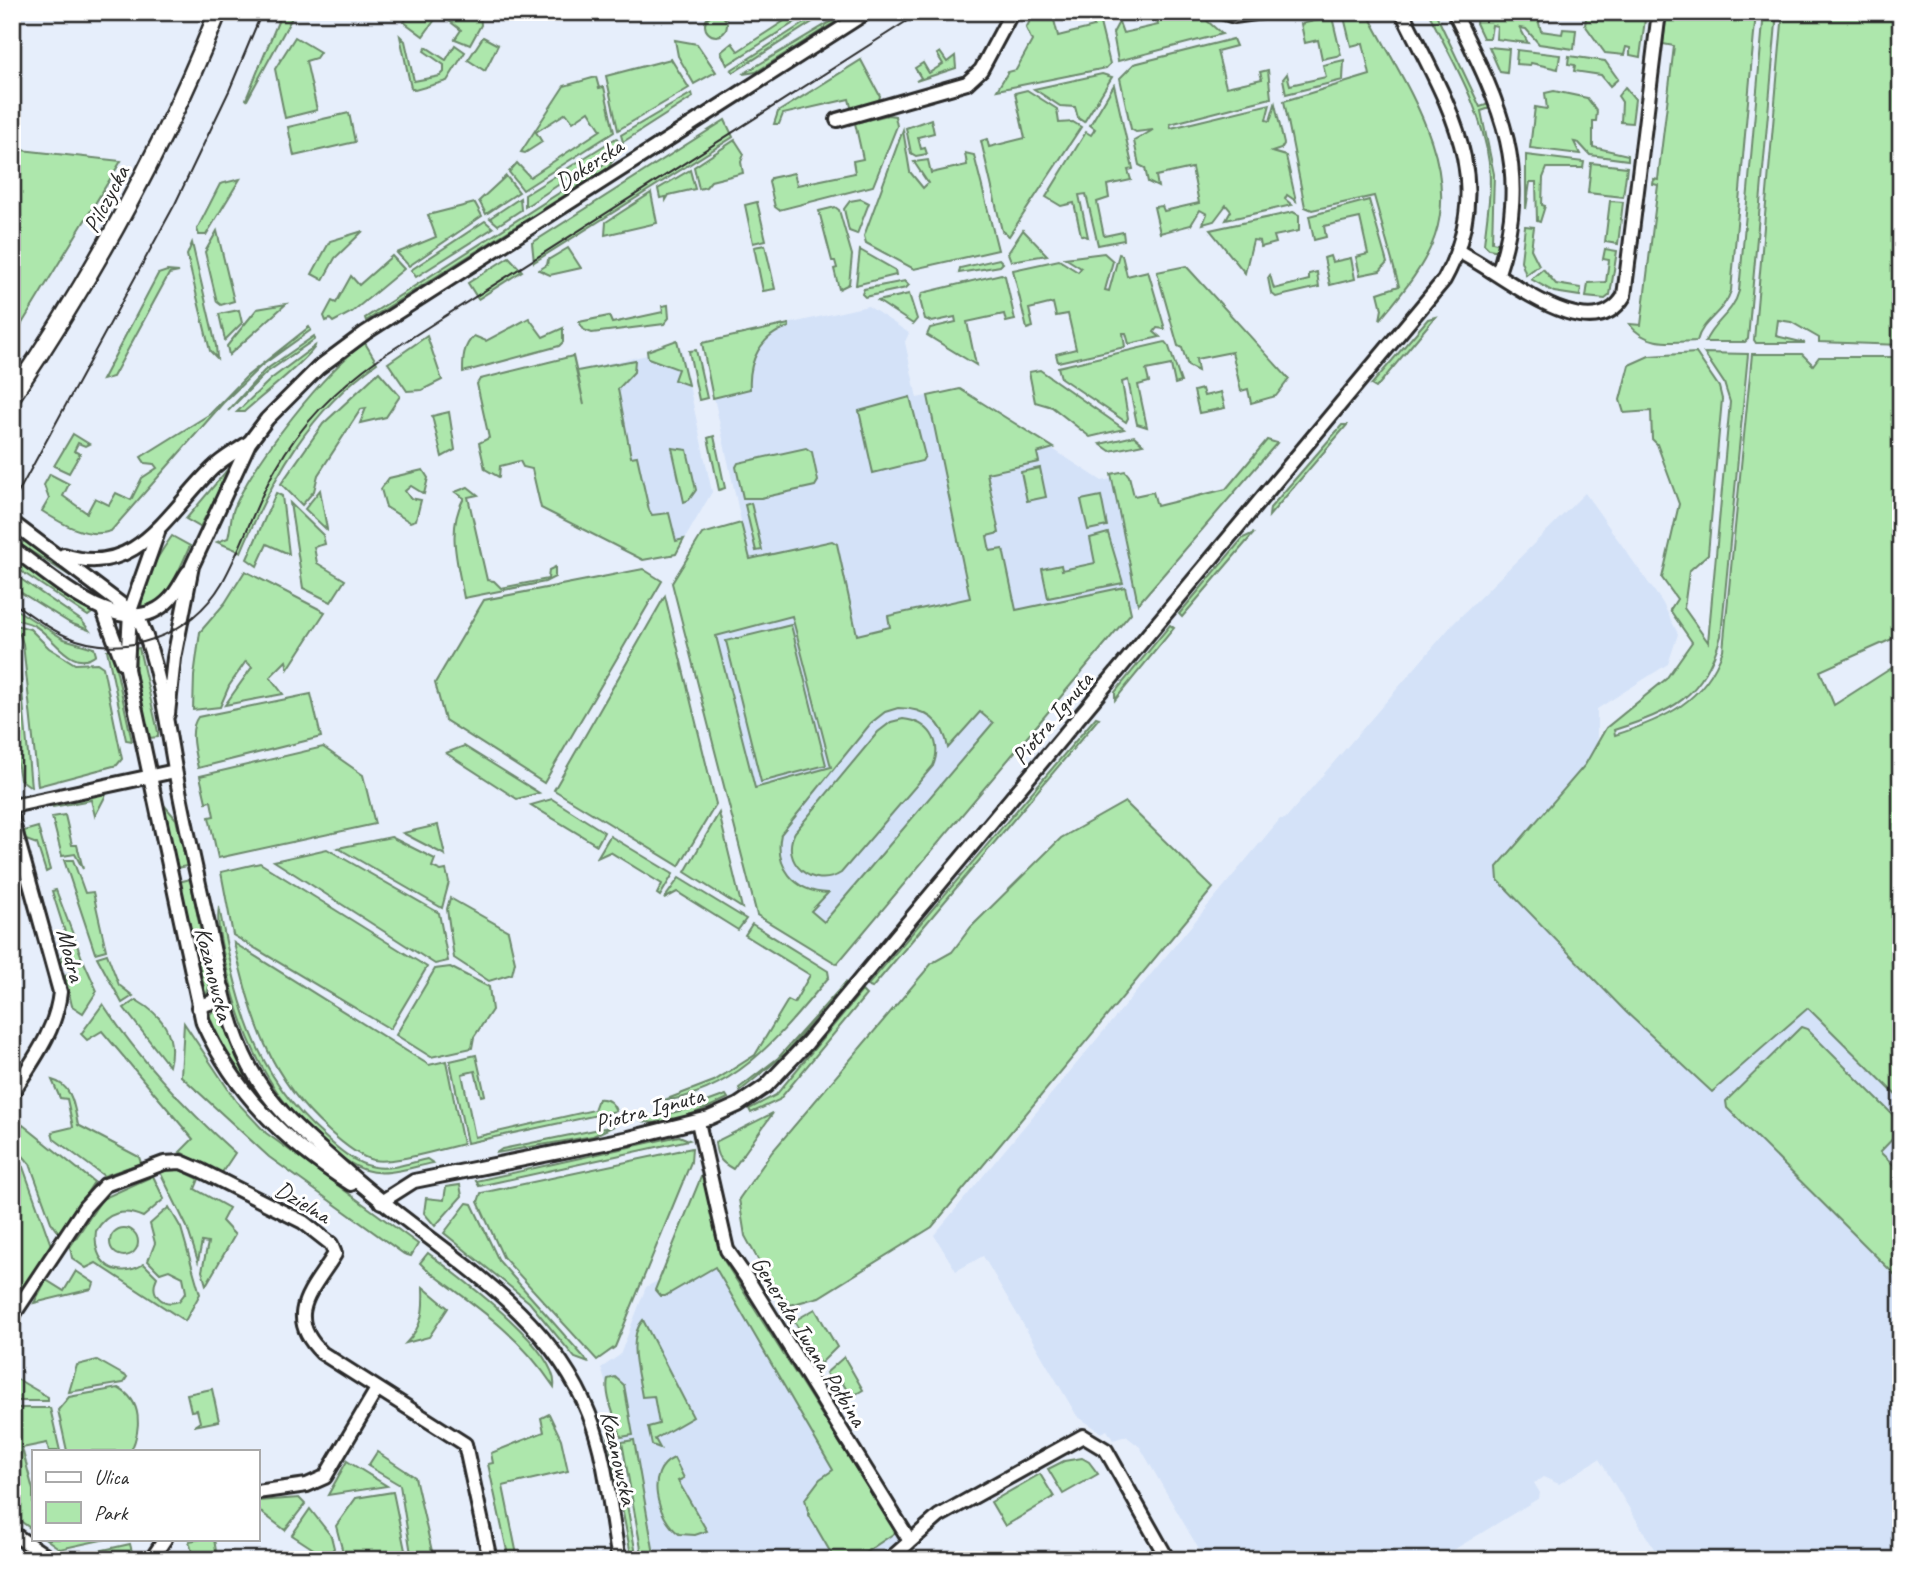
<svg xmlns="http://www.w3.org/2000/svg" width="1913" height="1572" font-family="Caveat,sans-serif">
<rect width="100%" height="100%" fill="#e6eefb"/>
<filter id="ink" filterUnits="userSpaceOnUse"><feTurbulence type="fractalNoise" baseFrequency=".0143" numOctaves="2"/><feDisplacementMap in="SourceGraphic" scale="14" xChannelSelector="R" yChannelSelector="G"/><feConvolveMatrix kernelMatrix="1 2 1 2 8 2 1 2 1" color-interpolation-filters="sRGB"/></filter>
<g filter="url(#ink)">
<g fill="#d4e2f8">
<polygon points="868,306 909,333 905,342 917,398 960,389 1102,481 1111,479 1199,535 1138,604 1129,606 1131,613 837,964 771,856 714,630 754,580 702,343"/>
<polygon points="681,348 712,492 676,554 643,560 615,547 576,370"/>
<polygon points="1585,493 1662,602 1678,634 1668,664 1597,709 1597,791 1901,1047 1901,1560 1661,1560 1599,1459 1559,1484 1543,1477 1534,1483 1540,1493 1539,1498 1437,1560 1205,1560 1140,1447 1126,1436 1113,1440 1107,1430 1102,1433 1077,1416 983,1256 956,1271 934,1235 1280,819 1285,819 1452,625"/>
<polygon points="721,1248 900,1540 878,1560 649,1560 619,1424 601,1368 620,1355 646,1287"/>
</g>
<g fill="#ade7ac" stroke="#6c896c" stroke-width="2" fill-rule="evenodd">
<polygon points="282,12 295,12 247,100 246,99"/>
<polygon points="411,12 430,12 437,17 423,36 404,22"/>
<polygon points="447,12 480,12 481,25 470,45 455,39 461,30 444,17"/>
<polygon points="798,12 811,12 727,65 721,52 732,43 738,51"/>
<polygon points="821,12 828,12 734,72 731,70"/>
<polygon points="1035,12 1052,12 1058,36 1094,27 1093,20 1099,19 1110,64 1106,68 997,90 1008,72 1016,70 1032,41 1026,28"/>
<polygon points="1155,12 1197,12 1222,34 1118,61 1113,33 1119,22 1123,33 1158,25"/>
<path d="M1367,12C1400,78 1461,158 1435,236C1424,268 1401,294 1380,320L1382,309L1378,293L1399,286L1374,196L1312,210L1305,207L1284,101L1370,75L1363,43L1351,46L1344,17Z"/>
<path d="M1428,12H1435L1480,107L1489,104L1490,108L1481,111L1494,174L1492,242L1501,244L1499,251L1489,249L1484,244C1487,217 1492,190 1489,163C1482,108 1452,60 1428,12Z"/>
<polygon points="1478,12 1543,12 1539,23 1541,31 1562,34 1563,29 1576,30 1574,49 1539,44 1526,29 1520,28 1528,43 1496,39 1497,26 1492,25 1490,38 1483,38 1476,23"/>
<polygon points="1587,12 1646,12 1640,57 1630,55 1630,48 1626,47 1624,55 1605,53 1585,25"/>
<path d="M1678,12H1756L1731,291C1724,313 1702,320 1697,341C1671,342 1647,347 1629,324L1641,325L1658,185L1653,184L1654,179L1658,180L1659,170L1674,46L1663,44L1666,19L1677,20Z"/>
<path d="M1764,12H1777L1748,339L1745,342H1705C1713,322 1733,314 1739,291Z"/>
<polygon points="1783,12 1901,12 1901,345 1819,342 1819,338 1791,322 1778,320 1776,336 1805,343 1756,343 1754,340"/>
<polygon points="845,13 846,15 756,72 743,74"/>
<circle cx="716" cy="25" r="11"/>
<polygon points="1332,17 1341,55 1322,59 1318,40 1305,43 1301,24"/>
<polygon points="400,36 405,41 414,81 440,76 444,72 444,65 424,51 426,47 446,60 455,45 465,52 447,81 415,90 411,88"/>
<polygon points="295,37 320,52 316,58 306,61 317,110 285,118 275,69"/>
<polygon points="483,37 498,45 485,71 468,60"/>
<polygon points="1233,39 1236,46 1217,51 1226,87 1262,79 1260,72 1268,70 1271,98 1170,124 1171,128 1270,104 1266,120 1270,121 1275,104 1284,144 1281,149 1272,152 1286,156 1296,201 1287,195 1285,199 1292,205 1226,220 1231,211 1226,205 1214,221 1203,224 1207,214 1200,210 1191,225 1160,233 1154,207 1162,206 1164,211 1199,203 1192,168 1156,176 1158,187 1148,182 1145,168 1139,165 1134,141 1153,130 1136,132 1131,129 1120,78 1134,64"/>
<polygon points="675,40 697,44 716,72 694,84 678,56"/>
<polygon points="1489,47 1509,49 1507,73 1500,72"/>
<polygon points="1517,50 1560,55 1558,69 1531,63 1530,65 1516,64"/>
<polygon points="940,52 947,62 955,56 956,68 916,81 921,78 915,68 923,63 929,73 943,64 937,54"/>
<polygon points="1569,56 1605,61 1618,79 1610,86 1601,75 1574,71 1575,65 1568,64"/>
<polygon points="671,59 689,88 618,130 606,76"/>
<polygon points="861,60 880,96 878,104 852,111 849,99 783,114 779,124 774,124 778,112"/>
<polygon points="1344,60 1343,80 1286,94 1283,79 1287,74 1290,85 1326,77 1323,65"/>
<polygon points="1102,74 1112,77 1084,122 1078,118 1075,107 1060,106 1034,89"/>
<polygon points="596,77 599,88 604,87 614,132 523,190 509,172 517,163 530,177 601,130 589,111 573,122 566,113 536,132 542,142 525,153 521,152 564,86"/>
<polygon points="1114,85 1133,169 1128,170 1131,180 1107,185 1109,198 1097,202 1104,236 1123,232 1124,240 1098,245 1086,194 1079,195 1088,237 1081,235 1074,203 1061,206 1046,197 1086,132 1091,135 1095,129 1090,125"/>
<polygon points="1625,87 1635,99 1632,123 1621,122 1622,102 1618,96"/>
<polygon points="1027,90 1057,109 1059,123 1073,122 1081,127 1009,236 1002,231 981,141 987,139 989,147 1025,138 1015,93"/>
<polygon points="1554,91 1587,98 1597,111 1596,121 1593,121 1593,147 1628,155 1628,160 1590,155 1579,143 1574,142 1580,154 1530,148 1535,107 1547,109 1545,93"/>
<polygon points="692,93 693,97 623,142 621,135"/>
<polygon points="349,113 355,142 294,156 288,127"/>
<polygon points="888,115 895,116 897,126 873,186 779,210 775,207 769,182 771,178 794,173 797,185 855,173 853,161 863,159 855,123"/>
<polygon points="931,119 934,133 918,137 921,149 925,148 927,154 916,156 911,153 906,128"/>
<polygon points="725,120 733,137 534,262 532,243"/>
<polygon points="903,130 910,172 923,188 928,183 914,162 928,160 931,173 967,165 965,153 974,155 998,250 914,269 866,243 864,236"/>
<polygon points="616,138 620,144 525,207 525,195"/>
<polygon points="735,140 744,154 741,162 743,173 711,181 706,187 699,189 694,167"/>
<polygon points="12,149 121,161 12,340"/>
<polygon points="1526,155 1584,162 1583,168 1547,168 1543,178 1542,205 1545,206 1540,222 1537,221 1536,182 1530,182 1526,209"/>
<polygon points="615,157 608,168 366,321 365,318"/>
<polygon points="1591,163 1627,167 1623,197 1588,193"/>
<polygon points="690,170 695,189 669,195 666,200 666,197 660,198 658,189"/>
<polygon points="506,176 519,192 486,214 479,201"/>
<polygon points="240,179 206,235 199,235 197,229 220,184"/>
<polygon points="651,193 657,223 605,235 606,222"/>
<polygon points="520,198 521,210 498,225 490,218"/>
<polygon points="861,199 869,203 857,234 849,231 844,209 850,201"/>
<polygon points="1369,200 1387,263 1380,271 1360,275 1356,257 1368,254 1360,218 1324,226 1326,237 1314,240 1309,216"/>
<polygon points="1610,201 1623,202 1618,244 1605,242"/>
<polygon points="757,202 766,240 753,243 745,205"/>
<polygon points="475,203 482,216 409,266 397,253 436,237 428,215"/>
<polygon points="835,207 839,210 852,255 849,284 839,289 834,269 837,268 835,261 832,261 819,211"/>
<polygon points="1293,212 1299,215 1299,231 1274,236 1276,243 1261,247 1260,241 1253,240 1245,273 1210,230"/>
<polygon points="485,221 493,228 416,277 411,270"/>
<polygon points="1525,226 1534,227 1531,249 1539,265 1526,275 1521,261"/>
<polygon points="1023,230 1047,255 1011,261 1008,253"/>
<polygon points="217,231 234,301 221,305 217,302 205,252"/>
<polygon points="363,231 335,258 323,280 312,274 330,241"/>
<polygon points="192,243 216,346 217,358 210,351 187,255"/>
<polygon points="765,245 775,289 763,291 754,247"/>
<polygon points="568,248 581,268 550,275 539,270 547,265 548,260"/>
<polygon points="1605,249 1617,251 1610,295 1605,299 1586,297 1588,283 1606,282 1609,260 1603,259"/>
<polygon points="860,250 895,270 896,275 856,285"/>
<polygon points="1104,253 1113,261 1105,290 1109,291 1119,254 1122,255 1127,276 1148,271 1165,329 1157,328 1154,332 1160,337 1129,344 1126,333 1123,333 1125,347 1058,362 1056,354 1076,349 1068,314 1056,316 1053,303 1029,309 1033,327 1027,329 1013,270 1059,260 1078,272 1081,268 1065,258"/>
<polygon points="392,256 404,269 352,312 333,322 330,319 326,321 324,316 332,301 336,303 351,276 359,285"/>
<polygon points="1330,256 1332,262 1351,258 1355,279 1330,285 1324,258"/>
<polygon points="509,257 522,271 478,299 468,283"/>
<polygon points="999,259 1003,263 1000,266 959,273 960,268"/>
<polygon points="1186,266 1289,379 1276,396 1251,403 1248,389 1241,391 1232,352 1196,359 1198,371 1188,366 1182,348 1178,346 1157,272"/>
<polygon points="1543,269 1556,284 1581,288 1580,296 1554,292 1531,279"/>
<polygon points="167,271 179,272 169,274 113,377 102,380 158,274"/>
<polygon points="1317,272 1319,287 1276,297 1271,293 1268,278 1270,275 1274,289 1309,280 1309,274"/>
<polygon points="1001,274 1005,276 1015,320 1006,322 1004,314 967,322 976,365 927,335 930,328 956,322 955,317 932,322 925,319 920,300 922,293"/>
<polygon points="905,281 909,285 906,288 865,297 862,294 864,289"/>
<polygon points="909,294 917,319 913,324 878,301"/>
<polygon points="286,304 229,355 227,346 257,309"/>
<polygon points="668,305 669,318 664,324 592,333 584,330 579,322 609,316 612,323 663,312 662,306"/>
<polygon points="239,310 242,323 225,340 219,314"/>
<polygon points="1435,317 1376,388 1371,385 1428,319"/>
<path d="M529,318L543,337L563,328V342L559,346L463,372C463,358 463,346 474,336L486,341Z"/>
<path d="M789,324V327C761,335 748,361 750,389L713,398L702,343Z"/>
<path d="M309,327L311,330L261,366L223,403L111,531C87,539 62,524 42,511L49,499L44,485L50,474L69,484L63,496L87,513L95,498L109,505L116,493L131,500L142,478L157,468L154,464L145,463L141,457L210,414L247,376Z"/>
<polygon points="314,336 315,339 266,373 228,411 264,371"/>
<polygon points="427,336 442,380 422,390 407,391 388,363"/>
<polygon points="677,340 688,385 674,380 678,369 648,358 647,351"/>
<polygon points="1165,342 1169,347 1181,382 1175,384 1171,365 1146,370 1149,382 1138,385 1147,427 1137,424 1128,380 1122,382 1128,418 1126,422 1061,378 1058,367"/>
<path d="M365,343L377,363C309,411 273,477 241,552L217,542L228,538C231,528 230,516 235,506C256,459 323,372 365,343Z"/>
<path d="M315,346C313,355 256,401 244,412H237L271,379Z"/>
<polygon points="696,350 707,398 699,400 689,351"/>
<path d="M1696,353L1719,387L1722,399L1708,554L1689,571L1684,608L1708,642L1730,402L1724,383L1704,353L1748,354L1721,636C1703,698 1673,711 1614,730L1615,735C1665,719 1704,702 1723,650L1752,354H1802L1813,365L1819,357H1901V635L1820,671L1834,705L1901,662V804L1896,803L1901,805V1100L1808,1008L1712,1092L1626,1012L1498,880L1497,867L1585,765L1606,728L1666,679L1692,642L1670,610L1677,599L1662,578L1679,504L1657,444L1652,439L1651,411L1624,413L1620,400L1629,365L1649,356Z"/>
<polygon points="573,356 584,405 577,371 635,360 634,372 618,389 631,457 637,456 649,510 652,515 669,513 676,541 684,539 676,554 643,560 541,508 532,469 523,467 520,461 500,466 499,477 485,469 479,443 489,438 477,384 480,379"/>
<polygon points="1040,370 1124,429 1090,437 1052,407 1035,402 1029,372"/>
<polygon points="379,372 400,396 386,417 360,423 366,408 361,409 318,475 314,491 302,505 281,484 323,424"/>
<path d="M960,389L1054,448L1037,453L1039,462L987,473L999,533L987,536L990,551L1003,549L1016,610L1125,587L1131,613L837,964L757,915L672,583L702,534L741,523L750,559L832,541L837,544L857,635L890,627L888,616L970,598L928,396ZM792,616L831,767L755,788L716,636ZM898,708C925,708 944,721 948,748L980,712L993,723L824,922L811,911L828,893C794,892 774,866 781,834L871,723L885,712Z"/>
<polygon points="1202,389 1204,396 1221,392 1225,408 1199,413 1194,391"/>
<polygon points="910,397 925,456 922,461 873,473 859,411"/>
<polygon points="449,412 455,450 442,457 432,416"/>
<polygon points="1342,425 1347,425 1269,516 1270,508"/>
<polygon points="73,434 89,444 85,446 78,443 74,451 80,454 69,473 54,466"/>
<polygon points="714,436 725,488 719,490 708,438"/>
<polygon points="1134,436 1143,444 1110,451 1100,444"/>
<polygon points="1267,440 1277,443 1138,604 1111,474 1125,471 1129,476 1134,496 1153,492 1157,506 1226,489"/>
<polygon points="672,448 687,450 696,490 689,500 684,502"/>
<polygon points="806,448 812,452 818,481 815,486 761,498 743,498 736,467 738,463"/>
<polygon points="1040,468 1046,497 1027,501 1021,472"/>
<polygon points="228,469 230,471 200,527 186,519"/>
<polygon points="423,470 428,478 424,494 411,486 405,491 410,498 421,500 416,520 410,522 386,507 381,489 389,478"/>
<path d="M468,487L478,495L468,497L487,580L494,581L501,588L548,579L549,570L555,567V577L545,582L464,598C458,565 446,529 464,498L455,492Z"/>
<polygon points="320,490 327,529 327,530 305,509"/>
<polygon points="276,493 282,496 289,554 267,544 257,566 247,559"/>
<polygon points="1101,496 1107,526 1088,530 1081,500"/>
<polygon points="290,503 323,535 325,544 314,547 317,563 345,580 331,602 303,588"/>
<polygon points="751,503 762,550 756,551 745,505"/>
<polygon points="1108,533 1123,583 1048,598 1042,569 1061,565 1062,570 1095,563 1090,538"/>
<polygon points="1254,533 1182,617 1179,614 1243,538"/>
<path d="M172,536L190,546C180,567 168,604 142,608C138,585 159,554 172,536Z"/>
<polygon points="24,540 100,592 102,596 21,545"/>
<polygon points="12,558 92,613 88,616 12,565"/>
<polygon points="643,569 662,581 544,783 445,720 435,683 484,600"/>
<polygon points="245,571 325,612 288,669 286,661 270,677 283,694 225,705 252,667 246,661 229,686 220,707 193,710 194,676 200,632 225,603"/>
<polygon points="12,573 82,621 89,630 70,623 12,587"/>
<polygon points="665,596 716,804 679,866 554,790"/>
<path d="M12,607L64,639L94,648L96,655C71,675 52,633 33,625C26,621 19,622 12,617Z"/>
<polygon points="12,624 30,629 49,648 75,664 97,663 103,667 122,759 117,765 38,786 23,644 20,635 12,630"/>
<polygon points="791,625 826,765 761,782 726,641"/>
<polygon points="1170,625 1174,628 1115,700 1115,692"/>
<polygon points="12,638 18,647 31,787 20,779 12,731"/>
<polygon points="139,648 158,732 158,737 149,738 136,673 135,649"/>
<polygon points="107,650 112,650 132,741 126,740"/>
<path d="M311,694L321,737L198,768C195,753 188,730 198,717Z"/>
<polygon points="1096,717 1099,718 872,988 867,986"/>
<path d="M903,719C929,722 943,741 933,766L841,873C813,891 779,862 795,832L878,732L891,722Z"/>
<polygon points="464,746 539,793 517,799 446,753"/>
<polygon points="323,747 363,775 375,824 218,858 209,817 214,816 211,801 206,802 200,776"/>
<polygon points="108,791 95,816 91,800 53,807 51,803"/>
<polygon points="552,799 604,832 597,845 531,805"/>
<polygon points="1125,802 1213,888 932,1227 819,1297 790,1305 768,1278 745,1236 739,1199 772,1152 932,963 952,952 971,927 1061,838"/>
<polygon points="164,805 176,819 187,866 176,868"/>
<polygon points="719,813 742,908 685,872"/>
<polygon points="65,815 72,845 77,845 83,869 75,854 62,856 52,817"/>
<polygon points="438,825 445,855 403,833"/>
<polygon points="38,827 50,870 46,872 37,844 26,840 24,831"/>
<polygon points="610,836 673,874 660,896 657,894 662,884 610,852 597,858"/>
<polygon points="391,837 435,859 432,867 441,871 446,870 449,882 442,908 338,848"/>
<polygon points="327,849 439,913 448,961 435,964 274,861"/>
<polygon points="64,860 73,860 85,893 93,892 106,950 95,953"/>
<polygon points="260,863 427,967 390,1029 233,935 221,872"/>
<polygon points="679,878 746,919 738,930 677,892 664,899"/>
<polygon points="190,879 211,980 206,997 179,882"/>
<polygon points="56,890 82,958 62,963 61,957 71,951 52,891"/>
<polygon points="450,898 508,931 515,962 512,974 489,981 454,958 447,909"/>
<path d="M219,907C237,998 251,1072 324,1136C337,1148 355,1164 374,1167C391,1170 410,1163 427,1159L433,1163C411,1167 386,1177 365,1170C350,1165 336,1154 324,1144C268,1096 242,1036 226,965C222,947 216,926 219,907Z"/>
<path d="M752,924L828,971L829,977C782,1032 739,1092 662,1101L714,1081L755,1055L788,1000L794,1003L810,975L745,935Z"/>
<path d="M234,943L429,1065L446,1061L463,1144C441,1149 394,1164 373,1160C357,1156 341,1142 329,1131C268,1077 252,1019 234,943Z"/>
<polygon points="107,954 119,985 133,996 122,1003 97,957"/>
<polygon points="84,962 97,991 83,1013 72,1006 65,976 71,974 69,966"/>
<polygon points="450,967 489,987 492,1010 474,1037 472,1048 431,1057 396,1035 435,969"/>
<polygon points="846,982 786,1053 740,1091 739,1088 778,1058"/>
<polygon points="862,991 866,995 779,1100 751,1113 749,1109 776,1095"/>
<path d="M136,1000C162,1015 177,1034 169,1066L124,1008Z"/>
<path d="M103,1004C140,1061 185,1108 235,1153L221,1174L180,1152L193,1139L102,1031L87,1040L81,1034Z"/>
<path d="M216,1008L245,1075L244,1078C227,1066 217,1035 209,1015Z"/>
<polygon points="184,1023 236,1101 266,1133 418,1244 411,1256 404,1254 269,1157 181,1076"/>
<polygon points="1801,1027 1807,1029 1901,1123 1901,1130 1880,1152 1901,1172 1901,1281 1727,1108 1726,1101"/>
<path d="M476,1055L485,1095L481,1096L475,1071L462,1074L475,1137L594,1110L598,1099C607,1098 613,1103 616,1111L467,1143L450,1061Z"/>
<path d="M52,1080C73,1085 74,1107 78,1125L139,1157L141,1163L104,1176L54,1139L52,1132L73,1127L67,1099L60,1098Z"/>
<path d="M726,1095L728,1098C708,1108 661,1130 641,1120L688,1109Z"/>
<path d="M773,1113L733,1169C720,1162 716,1156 715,1142Z"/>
<polygon points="23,1125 94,1182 60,1234 51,1222 30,1164 12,1143"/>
<polygon points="614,1126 593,1136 496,1153 502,1149"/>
<polygon points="679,1136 689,1140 479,1186 476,1181"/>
<polygon points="692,1148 691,1162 615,1347 597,1360 503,1257 478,1202 481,1193"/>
<polygon points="15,1159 23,1167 52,1248 18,1299 12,1295 16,1192 12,1163"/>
<polygon points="176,1168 199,1179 195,1189 229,1208 222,1221 235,1235 206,1285 202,1271 208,1243 202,1242 198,1261 187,1227 160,1172"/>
<polygon points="703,1172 723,1259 896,1532 862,1555 864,1560 835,1560 809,1515 805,1499 820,1479 833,1470 715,1267 665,1296 660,1296 655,1290"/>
<path d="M153,1176L164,1199L143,1217C124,1208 107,1212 96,1231C92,1263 116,1281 144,1264L157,1277C149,1294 162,1307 179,1301L186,1292L183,1277L169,1270L160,1273L148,1261L155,1243L150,1224L169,1207L181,1228L200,1294L185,1321L96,1263L86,1268L72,1258L70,1247L102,1199Z"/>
<polygon points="460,1185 462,1196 435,1226 424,1213 426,1198 444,1200 446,1187"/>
<polygon points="467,1203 472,1204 499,1261 589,1363 575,1358 529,1302 444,1233"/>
<circle cx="124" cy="1242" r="14"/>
<path d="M428,1253C457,1275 560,1350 554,1387C519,1334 476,1306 426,1269L420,1263Z"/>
<polygon points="76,1271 94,1283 92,1289 34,1303 46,1280 64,1291"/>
<path d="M423,1287L448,1308L429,1337L406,1343C423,1326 424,1310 423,1287Z"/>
<polygon points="815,1309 837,1347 820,1364 794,1321"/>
<path d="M643,1320L693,1417L655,1439L660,1448L652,1445L648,1427L659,1424L654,1396L642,1397C639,1375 626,1339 643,1320Z"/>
<polygon points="844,1357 863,1390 851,1397 842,1382 834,1386 826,1373"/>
<polygon points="97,1360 127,1377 123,1383 69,1392 77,1365"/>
<polygon points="12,1376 48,1397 48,1401 12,1401"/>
<path d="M615,1377L624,1385L633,1435L621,1437C617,1420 604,1397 608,1379Z"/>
<path d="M118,1388C143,1401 141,1429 131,1451H67L58,1410L69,1397Z"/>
<polygon points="212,1389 219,1421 194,1426 200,1422 197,1410 191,1411 187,1394"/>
<polygon points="12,1408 50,1408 60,1451 49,1451 47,1443 22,1448 33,1490 33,1530 12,1515"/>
<polygon points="549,1414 561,1439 568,1471 503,1486 518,1560 509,1560 488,1464 493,1463 491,1453 544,1432 541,1418"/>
<polygon points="608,1435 615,1438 637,1560 632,1560"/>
<polygon points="634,1440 655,1560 643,1560 622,1442"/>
<polygon points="377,1452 415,1477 434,1560 412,1560 400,1485 368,1466"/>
<path d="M674,1458L684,1478L678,1481L707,1531L695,1535L679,1534C657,1518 644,1471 674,1458Z"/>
<polygon points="1082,1458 1089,1462 1098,1474 1063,1494 1048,1469 1064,1461"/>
<polygon points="347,1461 387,1486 328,1495"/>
<polygon points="1040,1474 1054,1497 1005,1526 991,1502"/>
<polygon points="393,1492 407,1560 345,1560 336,1526 356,1498"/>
<polygon points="299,1498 305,1504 285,1530 257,1509 257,1501"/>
<polygon points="310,1509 331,1536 334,1548 327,1558 292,1535"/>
<polygon points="46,1539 106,1539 60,1549"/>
<polygon points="201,1539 214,1539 216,1551 193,1556 189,1541"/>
<polygon points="130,1544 134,1560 77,1560 72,1557"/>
</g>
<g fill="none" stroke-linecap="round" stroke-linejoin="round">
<defs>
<g id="minor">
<polyline points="1221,12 1234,16 1263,12"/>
<path d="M1454,12C1500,105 1533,168 1498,273"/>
<polyline points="837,120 967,83 981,70 1012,12"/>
<path d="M1457,251C1497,268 1589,354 1624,296L1659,12"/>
<path d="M12,522L134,614L141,624C159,665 167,724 175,769C184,819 196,870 207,920C218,969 226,1022 250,1067C273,1111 311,1140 347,1172C432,1248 545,1303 589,1414C607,1459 610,1512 619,1560"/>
<path d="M158,532L130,611L127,669L203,1023C235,1093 286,1143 351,1184"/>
<path d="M12,548C51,575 125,648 170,599C177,592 182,581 188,572"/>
<path d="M64,555C137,580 169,510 213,468C223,458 237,451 248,443"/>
<polyline points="103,610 123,663"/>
<polyline points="168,714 174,658 192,566 249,443 267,419 318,368 365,333 867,12"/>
<polyline points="12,806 175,771"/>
<path d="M12,819L60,992C56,1031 33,1060 12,1093"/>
<polyline points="198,1007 212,1002 223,989"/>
<polyline points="698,1122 727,1250 750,1283 910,1541"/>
<path d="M381,1202L414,1181L629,1138L709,1118L738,1105L766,1086L807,1043L1444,280C1499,179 1447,104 1402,12"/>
<path d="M12,1317L85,1207L105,1185L164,1163L181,1162L200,1170L303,1222L331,1244L335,1254C312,1291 283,1315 322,1353L465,1444L490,1560"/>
<polyline points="257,1492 307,1485 325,1477 377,1389"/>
<polyline points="12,1533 52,1560"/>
<polyline points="151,1560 165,1539"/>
<polyline points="889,1560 939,1516 1083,1436 1106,1450 1168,1560"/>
</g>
<path id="tertiary" d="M12,396C95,273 163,150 218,12"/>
</defs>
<use href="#minor" stroke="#2b2b2b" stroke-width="18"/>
<use href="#tertiary" stroke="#2b2b2b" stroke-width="21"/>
<use href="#minor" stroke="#fff" stroke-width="12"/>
<use href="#tertiary" stroke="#fff" stroke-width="16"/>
<g stroke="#2b2b2b" stroke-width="2">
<polyline points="12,504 175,204 229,91 262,12"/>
<path d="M12,602C30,614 47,628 66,636C124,661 191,636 222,583C243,546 255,504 276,468C302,422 338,387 381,357L921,12"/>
</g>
</g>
</g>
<g text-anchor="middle" stroke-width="6" stroke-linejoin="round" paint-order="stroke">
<g font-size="24" fill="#2b2b2b" stroke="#fff">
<text transform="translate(589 164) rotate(-33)" y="8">Dokerska</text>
<text transform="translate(106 199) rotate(-62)" y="8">Pilczycka</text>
<text transform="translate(1052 718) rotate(-50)" y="8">Piotra Ignuta</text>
<text transform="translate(71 955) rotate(76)" y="8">Modra</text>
<text transform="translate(214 974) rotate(76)" y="8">Kozanowska</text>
<text transform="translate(649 1109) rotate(-15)" y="8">Piotra Ignuta</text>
<text transform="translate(303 1202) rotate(31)" y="8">Dzielna</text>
<text transform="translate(809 1341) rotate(58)" y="8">Generała Iwana Połbina</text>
<text transform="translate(619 1458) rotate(77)" y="8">Kozanowska</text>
</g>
</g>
<rect width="1913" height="1572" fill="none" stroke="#fff" stroke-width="42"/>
<rect x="21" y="21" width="1871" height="1530" fill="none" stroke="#2b2b2b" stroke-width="2.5" filter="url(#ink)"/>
<rect x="32" y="1450" width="228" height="91" fill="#ffffff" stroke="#aaaaaa" stroke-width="2"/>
<rect x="46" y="1472" width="35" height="10" fill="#ffffff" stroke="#aaaaaa" stroke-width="2"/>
<text x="94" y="1484" font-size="21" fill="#2b2b2b">Ulica</text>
<rect x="46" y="1502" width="35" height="21" fill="#ade7ac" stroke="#aaaaaa" stroke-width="2"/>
<text x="94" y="1520" font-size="21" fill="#2b2b2b">Park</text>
</svg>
